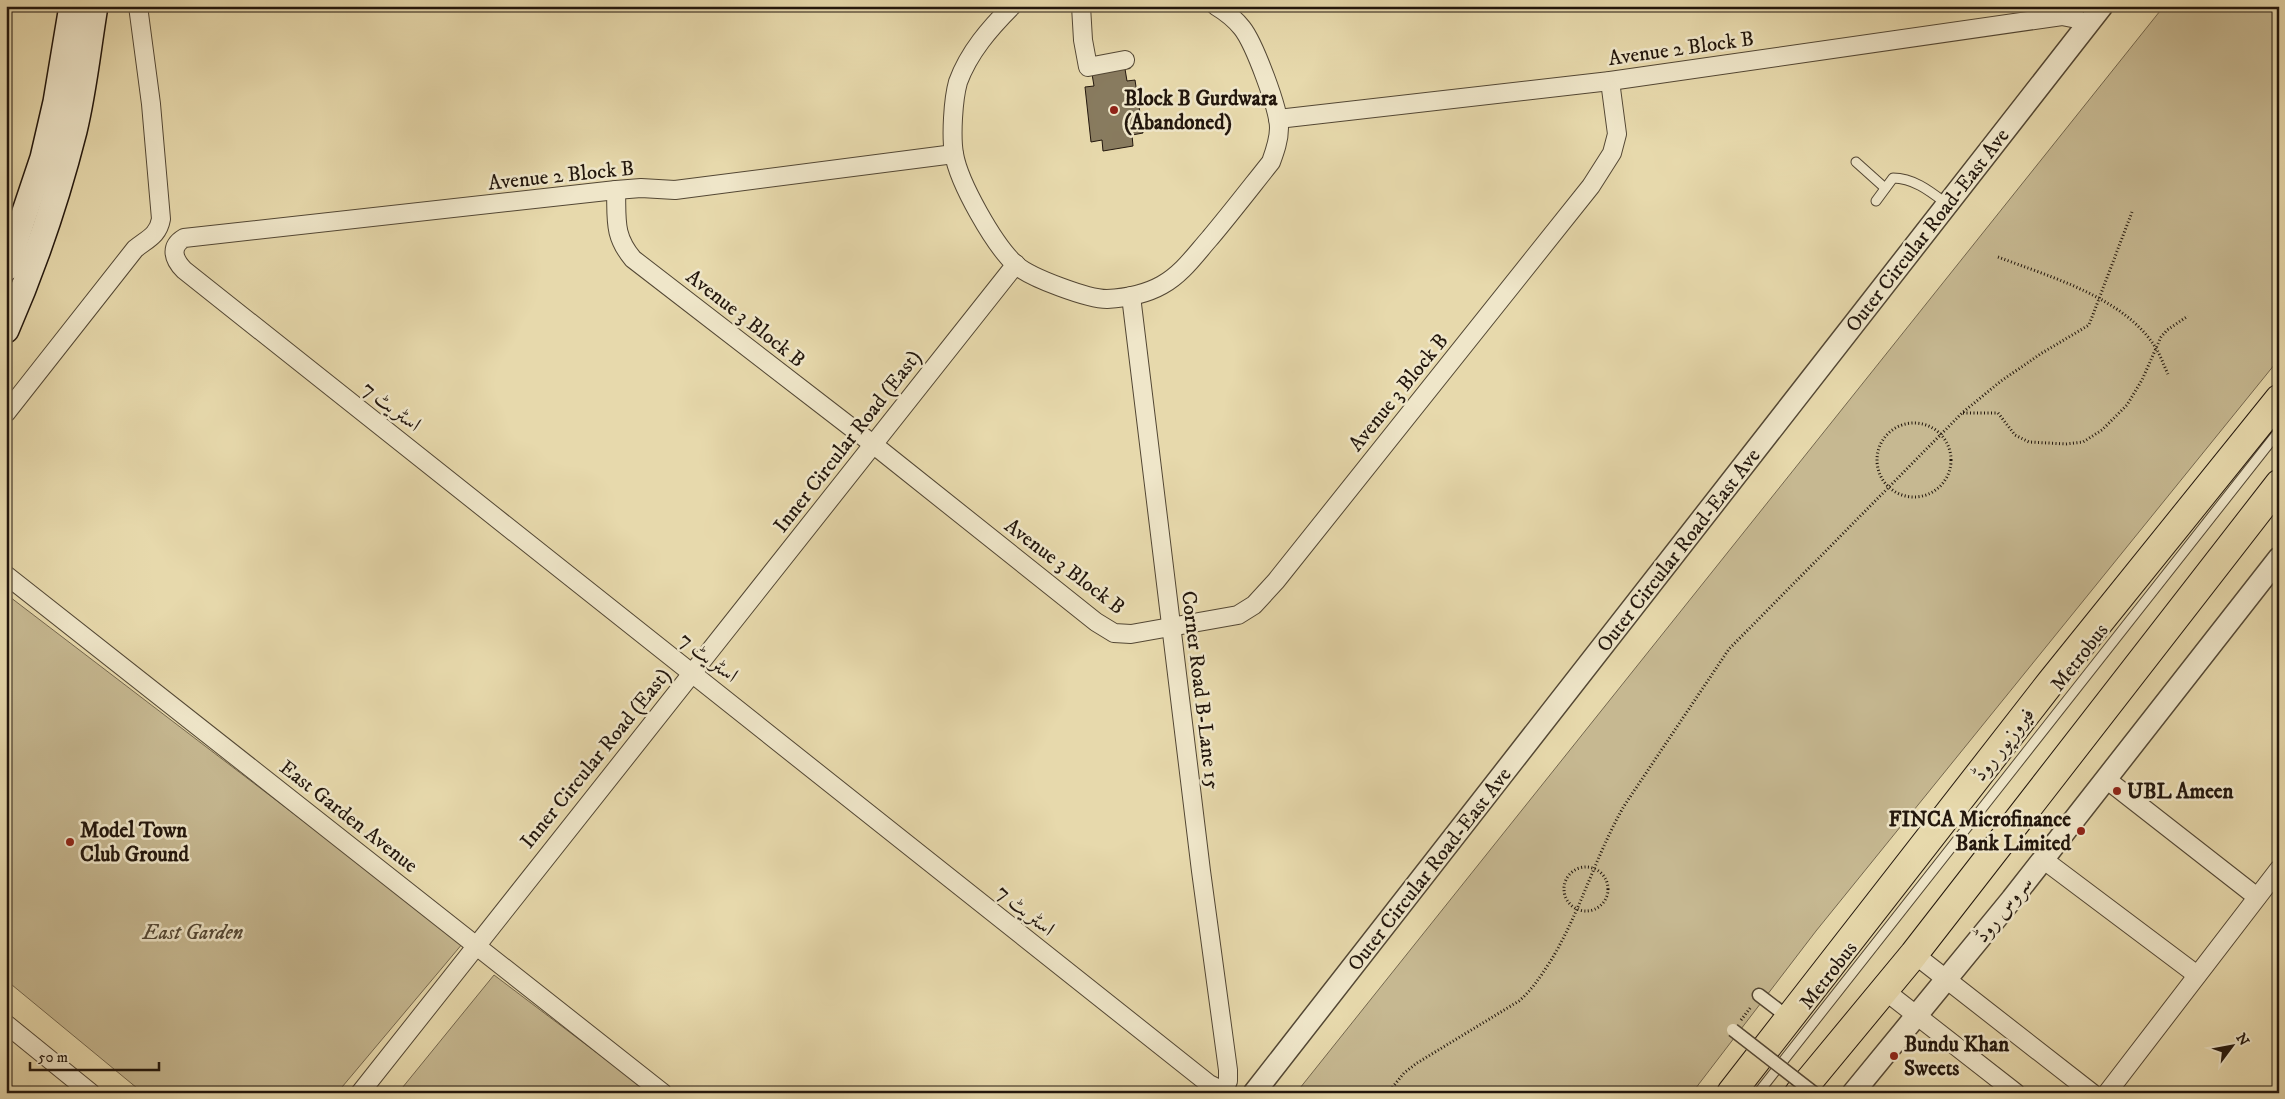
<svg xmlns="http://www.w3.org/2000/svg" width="2285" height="1099" font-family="'IM FELL DW Pica',Amiri,serif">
<rect width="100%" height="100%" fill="#e7d9ac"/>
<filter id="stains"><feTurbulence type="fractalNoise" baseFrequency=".004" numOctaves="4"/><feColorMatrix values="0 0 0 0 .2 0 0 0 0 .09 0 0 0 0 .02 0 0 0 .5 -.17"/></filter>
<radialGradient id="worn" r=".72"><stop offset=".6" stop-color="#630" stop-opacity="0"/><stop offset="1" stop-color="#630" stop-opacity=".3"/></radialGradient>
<g fill="#c6b891" stroke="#74674e">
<polygon points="2164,6 2279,6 2279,359 1816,931 1692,1093 1296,1093"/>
<polygon points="6,594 463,943 337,1093 143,1093 6,980"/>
<polygon points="494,975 650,1093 398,1093"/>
</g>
<polygon fill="#887b5f" stroke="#22160c" points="1125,69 1127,81 1135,80 1143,133 1132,135 1133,146 1103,151 1102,140 1091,142 1085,87 1094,86 1092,74"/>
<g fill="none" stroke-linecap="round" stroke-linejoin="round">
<defs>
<g id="service">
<polyline points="1856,162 1885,188"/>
<path d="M1876,201L1893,178C1914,178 1931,192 1947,204"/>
<polyline points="1758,1093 2279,431"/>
</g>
<polyline id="pedestrian" points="1759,995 1789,1018"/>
<g id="minor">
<path d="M1012,6C990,28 969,52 958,82C953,100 951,136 954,154C959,183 994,245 1016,265C1031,278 1088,299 1107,299C1125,298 1146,294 1162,285C1182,274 1195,255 1210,238C1231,213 1251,187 1271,162C1275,151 1279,140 1279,128C1279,109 1254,43 1242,28C1235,19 1226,12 1216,6"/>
<polyline points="1081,6 1083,40 1088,67 1125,60"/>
<polyline points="1278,119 1610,81 2062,16 2077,19 2085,26"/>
<path d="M954,154L675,190L641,188L616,190L184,238C169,247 174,260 184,270L1209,1084L1217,1088H1224L1229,1093"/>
<path d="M616,190C617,219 613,235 633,259L874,445L1096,622L1114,633L1131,634L1238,615L1254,605L1276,581L1591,186L1612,153L1617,134L1610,81"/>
<polyline points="1131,296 1201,871 1228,1070 1228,1081 1224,1088"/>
<path d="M6,413L135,249C147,239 158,236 161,219L151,104L138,6"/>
<polyline points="6,575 663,1093"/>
<polyline points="2106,779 2257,897"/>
<polyline points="2044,860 2197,975"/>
<polyline points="1914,954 2092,1093"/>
<polyline points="1884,990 2016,1093"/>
<polyline points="6,1024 91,1093"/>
<polyline points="360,1093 1016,264"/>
<polyline points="2107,1093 2279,869"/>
</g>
<g id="tertiary">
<polyline points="1254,1093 2102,6"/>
<polyline points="1853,1093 2012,899 2279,558"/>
</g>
<g id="secondary">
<polyline points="6,268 43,158 56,102 72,6"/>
<path d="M6,330C34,266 57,198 74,131C84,90 88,48 95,6"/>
</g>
<g id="primary">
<polyline points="1731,1093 2051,682 2279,399"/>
<polyline points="1799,1093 1914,954 2279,484"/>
</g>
</defs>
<use href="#service" stroke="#534734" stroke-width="11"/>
<use href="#pedestrian" stroke="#534734" stroke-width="15"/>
<use href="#minor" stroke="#534734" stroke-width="20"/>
<use href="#tertiary" stroke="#534734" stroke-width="24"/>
<use href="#secondary" stroke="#22160c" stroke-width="28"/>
<use href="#primary" stroke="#22160c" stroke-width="30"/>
<g stroke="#22160c" stroke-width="3" stroke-dasharray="1 2.5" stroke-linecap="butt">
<path d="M1998,257C2050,277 2127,298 2157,350C2161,357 2164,366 2168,374"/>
<polyline points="1963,413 1998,413 2015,435 2029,442 2066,444 2083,442 2102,430 2127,405 2142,380 2161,337 2167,330 2188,316"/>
<circle cx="1914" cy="460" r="37"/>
<circle cx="1586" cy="889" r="22"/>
<polyline points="1741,1020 1751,1007"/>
<path d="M1388,1093L1404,1073L1417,1063L1519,1001C1532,990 1540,977 1550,962C1580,913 1595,857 1624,806L1729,649L1962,413L2001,381L2042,353L2089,325L2132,212"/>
</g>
<use href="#service" stroke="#efe6c9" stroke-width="9"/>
<use href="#pedestrian" stroke="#efe6c9" stroke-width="12"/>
<use href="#minor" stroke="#efe6c9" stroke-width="18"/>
<use href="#tertiary" stroke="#efe6c9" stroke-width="21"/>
<use href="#secondary" stroke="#efe6c9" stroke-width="25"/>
<use href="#primary" stroke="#e7d9ac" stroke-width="28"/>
<defs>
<polyline id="pedestrian-bridge" points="1733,1030 1814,1093"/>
</defs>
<use href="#pedestrian-bridge" stroke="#534734" stroke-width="15" stroke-linecap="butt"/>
<use href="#pedestrian-bridge" stroke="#efe6c9" stroke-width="12"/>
</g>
<g fill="#8f2418" stroke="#efe6c9" stroke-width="2">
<circle cx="1114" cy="110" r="5"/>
<circle cx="2117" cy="791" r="5"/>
<circle cx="2081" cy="831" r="5"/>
<circle cx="70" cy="842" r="5"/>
<circle cx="1894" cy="1056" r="5"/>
</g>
<g text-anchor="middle" stroke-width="5" stroke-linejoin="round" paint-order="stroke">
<g font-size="21" fill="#22160c" stroke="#efe6c9">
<text transform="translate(1681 48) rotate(-8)" y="7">Avenue 2 Block B</text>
<text transform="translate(561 175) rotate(-6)" y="7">Avenue 2 Block B</text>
<text transform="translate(1927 230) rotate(-52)" y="7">Outer Circular Road-East Ave</text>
<text transform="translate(746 318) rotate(38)" y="7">Avenue 3 Block B</text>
<text transform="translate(1398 392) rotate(-51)" y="7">Avenue 3 Block B</text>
<text transform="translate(392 406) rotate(38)" y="7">اسٹریٹ 7</text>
<text transform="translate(847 441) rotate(-52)" y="7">Inner Circular Road (East)</text>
<text transform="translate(1678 550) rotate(-52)" y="7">Outer Circular Road-East Ave</text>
<text transform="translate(1065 566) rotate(37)" y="7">Avenue 3 Block B</text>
<text transform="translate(709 657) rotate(38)" y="7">اسٹریٹ 7</text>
<text transform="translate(2079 657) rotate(-52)" y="7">Metrobus</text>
<text transform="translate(1201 690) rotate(83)" y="7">Corner Road B-Lane 15</text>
<text transform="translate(2003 744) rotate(-52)" y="7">فیروزپور روڈ</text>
<text transform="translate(595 758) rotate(-51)" y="7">Inner Circular Road (East)</text>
<text transform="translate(349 816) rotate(38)" y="7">East Garden Avenue</text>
<text transform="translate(1429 869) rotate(-52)" y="7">Outer Circular Road-East Ave</text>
<text transform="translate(2003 909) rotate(-51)" y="7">سروس روڈ</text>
<text transform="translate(1026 910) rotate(39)" y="7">اسٹریٹ 7</text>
<text transform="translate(1828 975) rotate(-52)" y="7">Metrobus</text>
</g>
<g font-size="21" font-weight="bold" fill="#22160c" stroke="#efe6c9" text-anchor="start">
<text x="1124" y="105">Block B Gurdwara<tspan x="1124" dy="24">(Abandoned)</tspan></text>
<text x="2127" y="798">UBL Ameen</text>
<text x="2071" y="826" text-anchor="end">FINCA Microfinance<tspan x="2071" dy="24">Bank Limited</tspan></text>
<text x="80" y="837">Model Town<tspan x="80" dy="24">Club Ground</tspan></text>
<text x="1904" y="1051">Bundu Khan<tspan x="1904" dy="24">Sweets</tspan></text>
</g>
<g font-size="21" font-style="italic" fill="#534734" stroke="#efe6c9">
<text x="193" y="939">East Garden</text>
</g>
</g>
<rect width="2285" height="1099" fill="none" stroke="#e7d9ac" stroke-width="25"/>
<rect x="8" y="8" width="2270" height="1084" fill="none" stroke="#22160c" stroke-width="2.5"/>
<rect x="12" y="12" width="2260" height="1074" fill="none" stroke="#22160c"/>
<g transform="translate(2232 1046) rotate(58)" stroke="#efe6c9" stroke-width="4" paint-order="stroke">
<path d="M0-4L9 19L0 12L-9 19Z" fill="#22160c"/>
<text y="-8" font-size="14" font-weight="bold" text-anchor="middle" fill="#22160c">N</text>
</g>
<path d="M30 1062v8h129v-8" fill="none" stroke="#22160c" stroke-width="2.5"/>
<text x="38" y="1062" font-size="15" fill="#22160c" stroke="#efe6c9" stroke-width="4" paint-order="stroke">50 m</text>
<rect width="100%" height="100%" filter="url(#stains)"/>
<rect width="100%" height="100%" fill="url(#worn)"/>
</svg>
